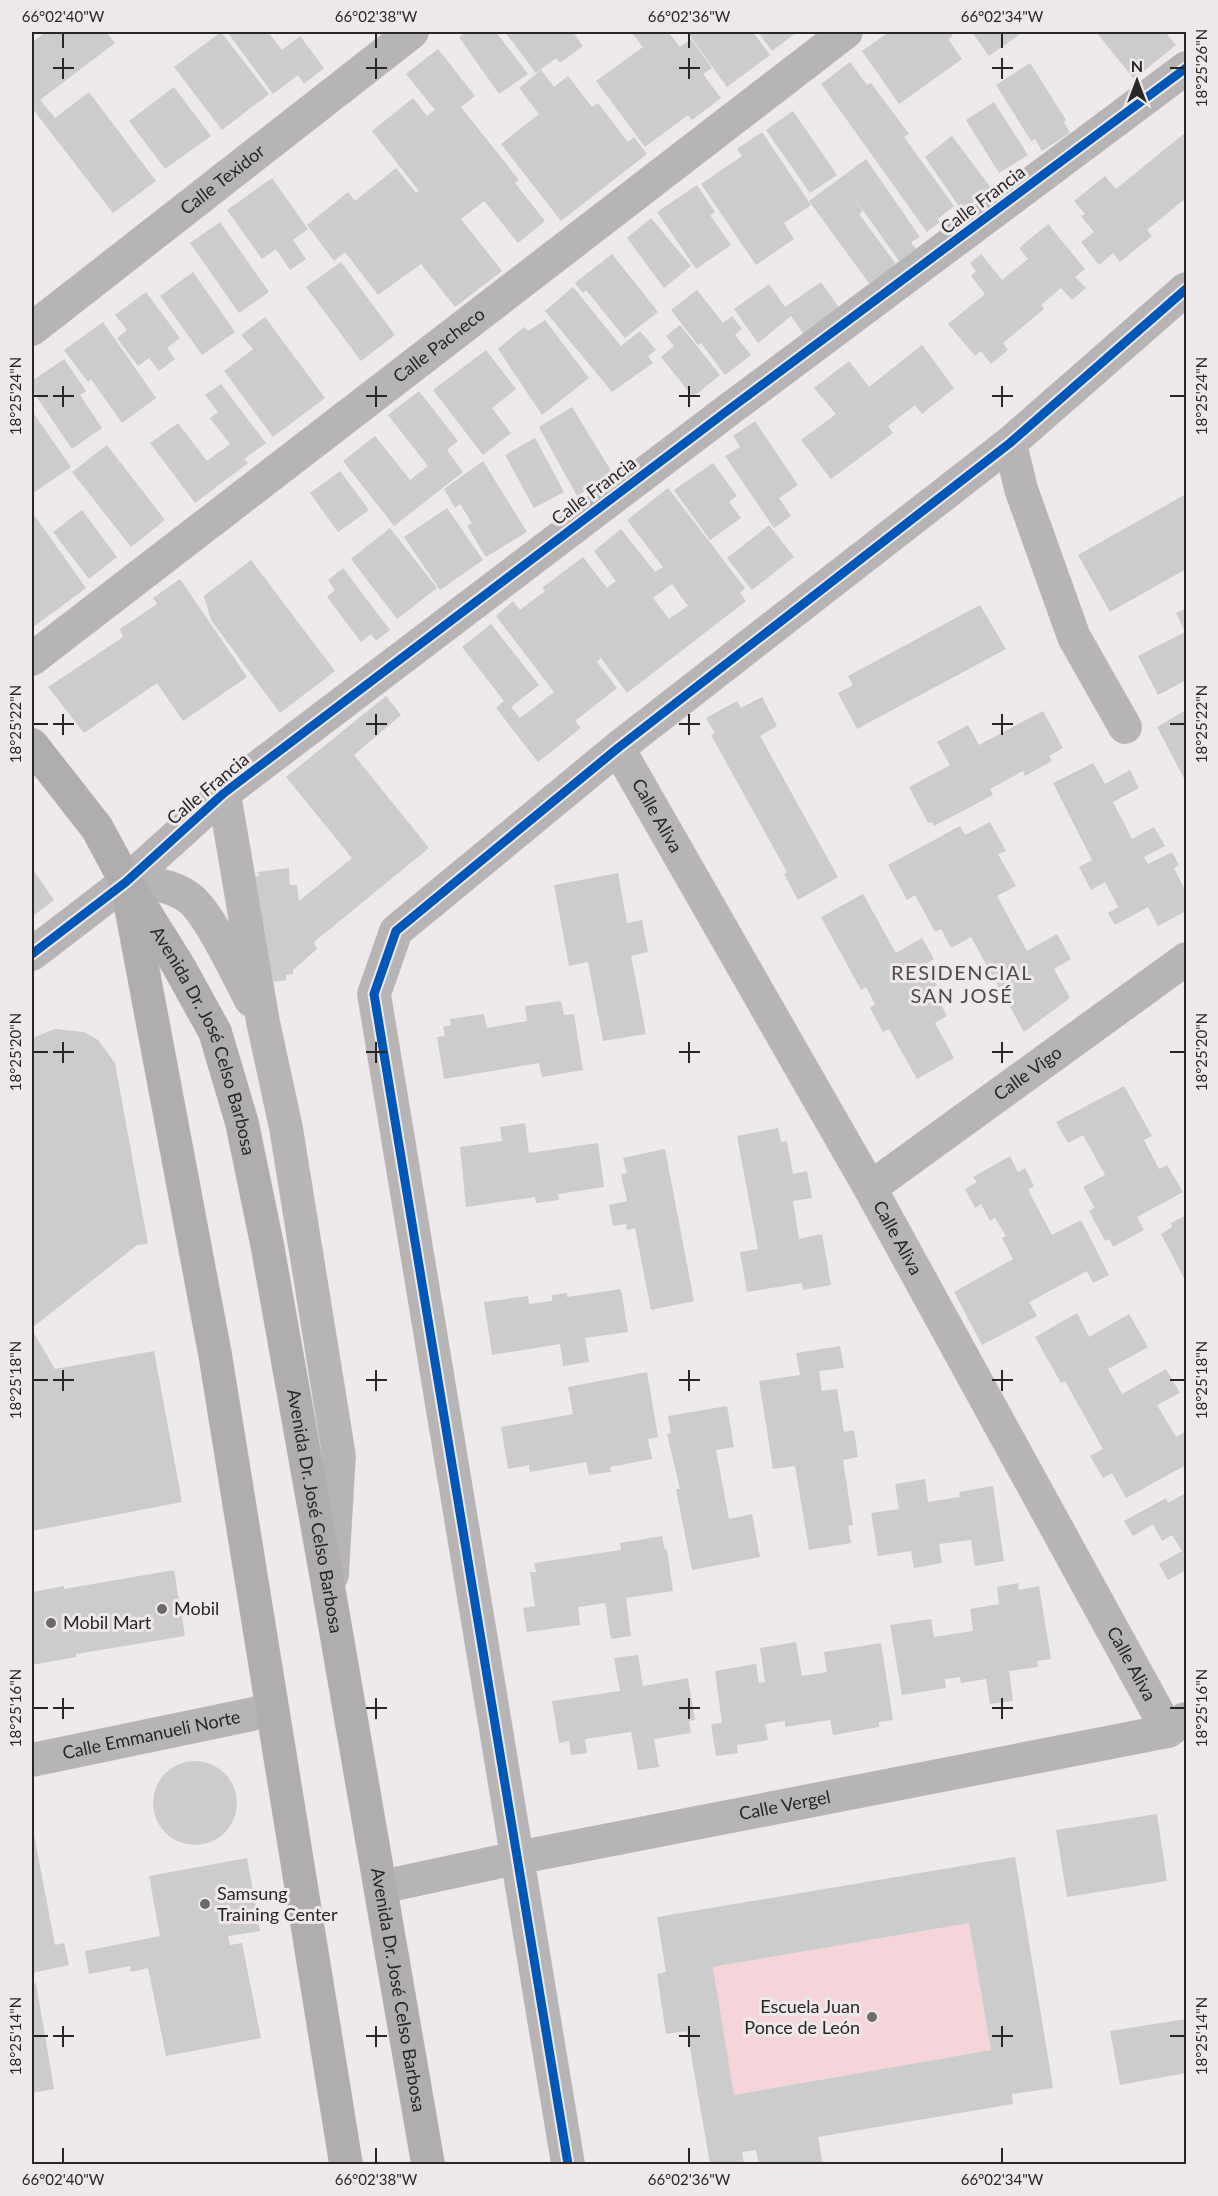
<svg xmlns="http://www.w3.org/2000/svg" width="1218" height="2196" font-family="Lato,sans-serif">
<rect width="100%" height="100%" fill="#eee9ea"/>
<polygon fill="#f6d5da" points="969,1923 991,2050 734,2095 713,1967"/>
<g fill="#cdcccc" fill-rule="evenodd">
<polygon points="46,32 106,32 115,43 40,100 55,118 89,92 156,181 113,213 32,108 32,42"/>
<polygon points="221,32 269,94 222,130 174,67"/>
<polygon points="230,32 268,32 282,50 300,36 324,68 304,84 298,75 273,94 228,33"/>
<polygon points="466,32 496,32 528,74 499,94 459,37"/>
<polygon points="505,32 573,32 583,46 560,63 556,58 536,73"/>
<polygon points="631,32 668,32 680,47 691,39 712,68 703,74 721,98 692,120 688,115 645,147 596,81 643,47"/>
<polygon points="691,32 753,32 770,55 727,87 688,33"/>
<polygon points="758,32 797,32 772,51"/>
<polygon points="889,32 950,32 953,36 948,39 962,59 899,104 862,51"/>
<polygon points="972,32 1017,32 1019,35 989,56"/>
<polygon points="1096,32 1165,32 1176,45 1134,79"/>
<polygon points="438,49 475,96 461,107 519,180 515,183 545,221 518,243 484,201 461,219 502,271 455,307 421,264 378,295 345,252 334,261 307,225 348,192 355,201 396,168 416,193 419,191 372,131 413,98 427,116 435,110 406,74"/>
<polygon points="850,62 867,85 871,83 909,134 904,137 954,206 938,219 940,222 927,232 821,84"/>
<polygon points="1030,63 1066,120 1064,122 1070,133 1042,151 1035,139 1031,141 996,85"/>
<polygon points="541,70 554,87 568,76 592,107 598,103 628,142 634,137 647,154 561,221 501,144 539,114 519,88"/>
<polygon points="174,87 211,136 165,169 129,121"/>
<polygon points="994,102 1028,155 999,173 966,120"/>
<polygon points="793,111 837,175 810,193 766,130"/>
<polygon points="762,132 811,205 784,223 794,239 756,265 701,184 742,156 737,149"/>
<polygon points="1186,132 1186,198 1147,230 1152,236 1120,262 1113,253 1099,265 1081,242 1094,232 1081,216 1085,214 1074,201 1105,176 1116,189"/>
<polygon points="952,136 991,188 962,211 925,157"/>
<polygon points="866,159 920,237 911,242 921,256 904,268 848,189 863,211 859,214 901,271 874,290 809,201"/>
<polygon points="272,178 308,229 293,240 306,259 290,270 276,249 262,259 227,210"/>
<polygon points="697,185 715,212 710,215 731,245 696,269 657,212"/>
<polygon points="651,218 691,266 664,288 627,238"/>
<polygon points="220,222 269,292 239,313 190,243"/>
<polygon points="1048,224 1085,269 1075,277 1086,288 1072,300 1061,288 1041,305 1044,309 1003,343 1008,350 991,364 981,351 975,356 948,324 985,294 971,276 976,271 970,263 981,254 1002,280 1028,259 1019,248"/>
<polygon points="612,254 658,312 625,338 586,290 583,293 575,283"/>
<polygon points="341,262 395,335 361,361 306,287"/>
<polygon points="193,272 235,332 202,355 160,296"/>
<polygon points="821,282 842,312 806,337 791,316 758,343 734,309 769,284 785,307"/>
<polygon points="573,287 621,346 640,331 656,350 648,356 653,363 612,392 545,311"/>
<polygon points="697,290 723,323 732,316 742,329 735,335 751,355 725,375 701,343 698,345 671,310"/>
<polygon points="146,292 180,338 167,348 175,359 159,371 149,358 138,366 117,338 127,330 115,315"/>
<polygon points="265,317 325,398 273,437 224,371 253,349 241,335"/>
<polygon points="545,320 589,378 542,415 498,349 524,327 528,331"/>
<polygon points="103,322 156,398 122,423 91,379 88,382 64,350"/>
<polygon points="680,325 720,375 693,397 661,357 674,346 666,336"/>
<polygon points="922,345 954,388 922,414 915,405 888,426 893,433 831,479 801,440 836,414 814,388 849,361 869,387"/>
<polygon points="486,350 516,389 492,408 511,433 483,455 433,390"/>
<polygon points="64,359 86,391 80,395 102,428 72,449 32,390 32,381"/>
<polygon points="221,384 266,443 244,459 248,463 195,503 150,443 178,423 207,461 230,444 210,418 218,412 205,395"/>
<polygon points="419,391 458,441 447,450 463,472 394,526 343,461 375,436 410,480 428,466 388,415"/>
<polygon points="572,407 613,474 577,496 539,427"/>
<polygon points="32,411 71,467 32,494"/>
<polygon points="755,421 798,485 779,498 791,516 774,528 725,456 740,447 733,436"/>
<polygon points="535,438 564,492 534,508 505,455"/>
<polygon points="107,445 165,520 131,547 72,472"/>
<polygon points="483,461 527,532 486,557 467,526 472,523 460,504 455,508 444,489"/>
<polygon points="713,463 737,496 729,502 741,518 710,540 674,490"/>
<polygon points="340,471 369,510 338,532 310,493"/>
<path d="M668,488L745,588L740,593L746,601L627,693L601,658L597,662L617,688L575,721L581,728L538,762L496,708L504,701L462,647L491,624L539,685L511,707L520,718L554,692L496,616L513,601L520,610L545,591L542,588L583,557L607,588L616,581L594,551L621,529L655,572L663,567L627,520ZM672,584L688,606L669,619L653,598Z"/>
<polygon points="1186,494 1186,569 1110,612 1078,555"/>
<polygon points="447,508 483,560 440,590 404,537"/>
<polygon points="82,510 117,557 89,579 53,532"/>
<polygon points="32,512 86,588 32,628"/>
<polygon points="769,525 794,557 752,590 727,558"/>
<polygon points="390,528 437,588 397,619 351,559"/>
<polygon points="251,560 335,671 280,713 211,620 204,596"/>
<polygon points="343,568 390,630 376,641 371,634 361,642 327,597 335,590 328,580"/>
<polygon points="180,579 247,677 183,721 157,683 84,733 48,687 123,637 120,629 157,604 153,598"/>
<polygon points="980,605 1006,649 857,729 838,693 853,685 848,676"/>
<polygon points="1186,608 1186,680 1158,695 1138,656 1185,632 1176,613"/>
<polygon points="386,696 401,715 354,755 429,848 314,942 317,949 293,970 293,974 286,975 286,980 272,982 264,926 254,926 248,878 259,876 258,872 289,868 290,885 297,885 299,901 352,858 286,777"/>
<polygon points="762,697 777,726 760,736 838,877 798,900 784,874 787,872 711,735 715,733 706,718 737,701 741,708"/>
<polygon points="1186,710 1186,782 1157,727"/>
<polygon points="1043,711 1063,748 1049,756 1052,761 1025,776 1023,771 990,789 993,795 934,826 932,822 928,823 909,787 950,765 937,742 968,725 979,745"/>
<polygon points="1093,763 1105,784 1130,770 1139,788 1113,802 1132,839 1154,827 1165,846 1144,857 1148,864 1172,852 1179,865 1174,868 1186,892 1186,911 1158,926 1148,907 1115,925 1108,913 1118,907 1105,882 1091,890 1079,867 1092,860 1053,783"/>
<polygon points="990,822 1006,851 998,854 1016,886 997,896 1027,951 1057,934 1071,959 1054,969 1070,998 1024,1032 971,937 951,948 941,929 935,932 915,895 907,900 888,865 960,826 965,835"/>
<polygon points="32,868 54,900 32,917"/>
<polygon points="618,873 627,923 642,920 648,952 631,956 646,1034 603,1041 588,962 569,966 554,885"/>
<polygon points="863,894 896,953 922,938 934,959 926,964 937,985 932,988 947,1016 935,1023 954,1058 917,1079 889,1029 883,1032 870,1008 875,1004 866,987 861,990 821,917"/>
<polygon points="561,1001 564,1015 574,1014 583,1070 542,1077 539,1063 444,1079 437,1037 445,1036 443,1027 451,1025 450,1019 484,1014 487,1028 527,1021 525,1006"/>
<polygon points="55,1029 84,1032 98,1040 115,1063 148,1244 137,1245 32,1328 32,1038"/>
<polygon points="1124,1086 1152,1136 1144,1140 1159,1169 1167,1165 1183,1192 1137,1217 1144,1230 1113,1247 1109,1239 1105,1241 1089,1211 1095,1208 1083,1187 1105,1175 1083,1135 1068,1143 1056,1122"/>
<polygon points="525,1123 529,1153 598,1143 604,1187 558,1194 559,1200 536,1203 535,1197 466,1207 460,1147 502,1141 500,1127"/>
<polygon points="778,1128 781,1142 787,1141 793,1174 807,1171 812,1198 793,1201 799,1239 822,1234 831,1285 803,1290 802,1283 747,1292 740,1252 758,1249 737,1136"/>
<polygon points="665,1149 694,1301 651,1310 635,1228 627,1230 626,1224 613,1226 609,1205 627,1201 621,1174 627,1173 623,1158"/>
<polygon points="1010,1156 1018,1172 1025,1168 1034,1186 1028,1190 1052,1235 1081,1220 1109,1275 1093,1283 1087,1271 1029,1302 1037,1316 982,1345 954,1292 1013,1259 1002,1238 1006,1236 995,1218 990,1221 981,1204 975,1208 965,1189 977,1182 973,1177"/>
<polygon points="1186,1215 1186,1282 1161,1234 1172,1227 1171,1223"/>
<polygon points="621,1289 628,1332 585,1338 589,1362 563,1366 560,1344 492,1355 484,1302 528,1296 529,1304 552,1301 552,1295 567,1293 567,1297"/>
<polygon points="1077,1313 1089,1337 1129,1314 1148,1347 1108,1369 1122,1394 1166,1369 1180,1393 1157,1405 1176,1437 1186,1431 1186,1465 1126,1498 1112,1473 1103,1478 1090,1456 1103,1449 1065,1381 1061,1383 1035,1337"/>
<polygon points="32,1330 55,1369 154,1351 182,1502 32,1531"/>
<polygon points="840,1346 844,1368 819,1371 822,1391 837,1389 844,1432 854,1430 858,1457 843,1460 853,1525 848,1526 851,1543 809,1550 795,1466 773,1469 759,1381 800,1375 796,1353"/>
<polygon points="647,1372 658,1437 648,1439 652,1459 610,1467 611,1472 589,1475 586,1462 530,1472 529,1465 508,1469 501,1427 573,1414 568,1387"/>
<polygon points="727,1406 734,1447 716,1450 729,1519 752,1514 760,1557 692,1570 676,1489 680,1489 667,1434 671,1433 668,1416"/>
<polygon points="925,1479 928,1502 960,1497 959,1492 993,1486 1004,1561 975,1566 971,1540 939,1544 942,1563 914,1568 911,1551 878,1556 871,1513 899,1509 895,1484"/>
<polygon points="1186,1493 1186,1570 1168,1580 1159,1564 1182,1551 1172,1535 1162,1541 1153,1524 1133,1536 1124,1521 1166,1498 1168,1503"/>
<polygon points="662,1536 665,1550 667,1549 673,1591 626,1598 631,1636 611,1639 605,1603 578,1607 580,1625 527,1632 523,1608 535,1606 530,1572 536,1572 534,1563 621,1550 620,1543"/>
<polygon points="174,1570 185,1636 76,1654 76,1657 32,1665 32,1592 64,1586 64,1589"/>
<polygon points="1018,1583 1019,1590 1039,1586 1051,1659 1037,1661 1038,1667 1009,1671 1013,1701 990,1704 986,1679 961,1683 960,1677 945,1679 946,1688 902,1695 890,1625 931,1619 934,1637 973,1631 970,1609 999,1604 997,1587"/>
<polygon points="796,1642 802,1676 827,1672 824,1652 881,1643 893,1720 879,1722 879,1727 833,1735 830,1720 785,1727 785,1721 765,1724 768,1740 737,1745 738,1753 716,1756 711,1724 722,1723 715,1671 756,1664 759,1683 765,1682 760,1648"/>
<polygon points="638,1655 643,1686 688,1678 695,1720 689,1721 691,1733 654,1739 659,1767 638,1770 631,1732 585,1739 587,1753 571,1755 569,1741 559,1743 552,1701 620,1691 614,1658"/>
<circle cx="195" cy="1803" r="42"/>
<polygon points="1157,1814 1167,1881 1067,1897 1056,1830"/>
<polygon points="32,1824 55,1945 64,1943 69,1965 32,1973"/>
<path d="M1015,1857L1053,2088L1012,2094L1013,2104L818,2137L823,2164H759L756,2150L742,2152L744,2164H710L687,2031L666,2034L657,1974L666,1972L657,1917ZM969,1923L991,2050L734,2095L713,1967Z"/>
<polygon points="247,1858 260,1931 228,1936 230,1945 242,1943 261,2038 166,2056 148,1968 131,1972 130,1966 89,1974 85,1951 160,1936 149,1876"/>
<polygon points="36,1983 54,2089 32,2093 32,1984"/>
<polygon points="1186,2019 1186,2073 1120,2085 1110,2031"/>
</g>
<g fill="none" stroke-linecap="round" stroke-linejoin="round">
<defs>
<g id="minor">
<path id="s1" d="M32,329L412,32"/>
<polyline points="1010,443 1021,489 1074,637 1125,727"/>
<path id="s2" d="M32,659L846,32"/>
<path id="s3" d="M618,748L870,1188L1168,1731"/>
<polyline points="224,793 263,1022 286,1128 339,1456 332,1575"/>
<path d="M126,882C148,883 170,884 188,897C209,911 238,976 251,1000"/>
<polyline points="32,954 126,882 224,793 723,414 1186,68"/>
<path id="s4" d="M870,1188L1186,959"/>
<path id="s5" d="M32,1760L272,1710"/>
<path id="s6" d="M381,1887L516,1858L1168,1731L1185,1719"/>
<polyline points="568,2164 374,994 396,931 618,748 1010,443 1186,289"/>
</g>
<g id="major">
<path id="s7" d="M32,745L97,828L126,882L178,965L215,1032L242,1123L267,1244L330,1597L428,2164"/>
<polyline points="130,902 215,1354 346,2164"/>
</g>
</defs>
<use href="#minor" stroke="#cac7c8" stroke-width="34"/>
<use href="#major" stroke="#cac7c8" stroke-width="34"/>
<use href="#minor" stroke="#b6b4b4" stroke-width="33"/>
<use href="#major" stroke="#afadae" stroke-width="33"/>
<defs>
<g id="cycleway">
<polyline points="32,954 126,882 224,793 723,414 1186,68"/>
<polyline points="568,2164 374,994 396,931 618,748 1010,443 1186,289"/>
</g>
</defs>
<use href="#cycleway" stroke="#efe8e9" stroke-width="13"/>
<use href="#cycleway" stroke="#0057b8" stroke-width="9"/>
</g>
<path fill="none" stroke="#292627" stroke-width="2" d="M63,33V48M376,33V48M689,33V48M1002,33V48M63,58V79M376,58V79M689,58V79M1002,58V79M53,68H74M366,68H387M679,68H700M992,68H1013M1170,68H1185M63,386V407M376,386V407M689,386V407M1002,386V407M33,396H48M53,396H74M366,396H387M679,396H700M992,396H1013M1170,396H1185M63,714V735M376,714V735M689,714V735M1002,714V735M33,724H48M53,724H74M366,724H387M679,724H700M992,724H1013M1170,724H1185M63,1042V1063M376,1042V1063M689,1042V1063M1002,1042V1063M33,1052H48M53,1052H74M366,1052H387M679,1052H700M992,1052H1013M1170,1052H1185M63,1370V1391M376,1370V1391M689,1370V1391M1002,1370V1391M33,1380H48M53,1380H74M366,1380H387M679,1380H700M992,1380H1013M1170,1380H1185M63,1698V1719M376,1698V1719M689,1698V1719M1002,1698V1719M33,1708H48M53,1708H74M366,1708H387M679,1708H700M992,1708H1013M1170,1708H1185M63,2026V2047M376,2026V2047M689,2026V2047M1002,2026V2047M33,2036H48M53,2036H74M366,2036H387M679,2036H700M992,2036H1013M1170,2036H1185M63,2148V2163M376,2148V2163M689,2148V2163M1002,2148V2163"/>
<g fill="#6e6a6b" stroke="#efe8e9" stroke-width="2">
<circle cx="162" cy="1609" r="6"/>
<circle cx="51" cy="1623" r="6"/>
<circle cx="205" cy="1904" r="6"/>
<circle cx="872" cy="2017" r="6"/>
</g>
<g text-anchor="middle" stroke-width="6" stroke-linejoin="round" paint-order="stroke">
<g font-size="18" fill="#292627" stroke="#efe8e9">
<text dy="6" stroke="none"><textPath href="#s1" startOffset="242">Calle Texidor</textPath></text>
<text transform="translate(983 200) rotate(-37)" y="6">Calle Francia</text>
<text dy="6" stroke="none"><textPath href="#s2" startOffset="514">Calle Pacheco</textPath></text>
<text transform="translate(594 491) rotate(-37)" y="6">Calle Francia</text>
<text transform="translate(208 789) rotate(-40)" y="6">Calle Francia</text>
<text dy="6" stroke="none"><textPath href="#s3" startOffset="78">Calle Aliva</textPath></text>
<text dy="6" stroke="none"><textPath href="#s7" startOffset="345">Avenida Dr. José Celso Barbosa</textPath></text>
<text dy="6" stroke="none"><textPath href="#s4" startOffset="195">Calle Vigo</textPath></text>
<text dy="6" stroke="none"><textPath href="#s3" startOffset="564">Calle Aliva</textPath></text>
<text dy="6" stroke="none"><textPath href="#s7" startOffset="831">Avenida Dr. José Celso Barbosa</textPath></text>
<text dy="6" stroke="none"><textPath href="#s3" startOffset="1050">Calle Aliva</textPath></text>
<text dy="6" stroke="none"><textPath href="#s5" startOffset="122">Calle Emmanueli Norte</textPath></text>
<text dy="6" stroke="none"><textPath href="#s6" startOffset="412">Calle Vergel</textPath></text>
<text dy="6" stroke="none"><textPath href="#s7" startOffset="1317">Avenida Dr. José Celso Barbosa</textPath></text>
</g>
<g font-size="18" fill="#292627" stroke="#efe8e9" text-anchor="start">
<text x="174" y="1615">Mobil</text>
<text x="63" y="1629">Mobil Mart</text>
<text x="217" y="1900">Samsung<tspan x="217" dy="21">Training Center</tspan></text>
<text x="860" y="2013" text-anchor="end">Escuela Juan<tspan x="860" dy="21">Ponce de León</tspan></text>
</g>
<g font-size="20" letter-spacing="1.5" fill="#4f4a4a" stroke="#efe8e9">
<text x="962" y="980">RESIDENCIAL<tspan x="962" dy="23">SAN JOSÉ</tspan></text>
</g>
</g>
<rect width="1218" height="2196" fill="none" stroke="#efe8e9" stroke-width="66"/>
<g transform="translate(1137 81)" stroke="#efe8e9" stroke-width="4.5" paint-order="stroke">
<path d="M0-4.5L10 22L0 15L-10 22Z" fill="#292627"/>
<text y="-9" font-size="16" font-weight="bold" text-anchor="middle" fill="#292627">N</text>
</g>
<rect x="33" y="33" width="1152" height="2130" fill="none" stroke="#292627" stroke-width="2"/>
<g font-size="15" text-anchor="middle" fill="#292627">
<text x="63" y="22">66°02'40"W</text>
<text x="376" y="22">66°02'38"W</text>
<text x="689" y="22">66°02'36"W</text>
<text x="1002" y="22">66°02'34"W</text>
<text transform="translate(1202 68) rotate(-90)" y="5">18°25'26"N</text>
<text transform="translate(16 396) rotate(-90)" y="5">18°25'24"N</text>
<text transform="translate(1202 396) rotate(-90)" y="5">18°25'24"N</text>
<text transform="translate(16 724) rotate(-90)" y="5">18°25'22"N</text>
<text transform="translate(1202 724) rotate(-90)" y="5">18°25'22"N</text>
<text transform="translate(16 1052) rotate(-90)" y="5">18°25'20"N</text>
<text transform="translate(1202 1052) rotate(-90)" y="5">18°25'20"N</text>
<text transform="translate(16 1380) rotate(-90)" y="5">18°25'18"N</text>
<text transform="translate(1202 1380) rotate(-90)" y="5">18°25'18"N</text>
<text transform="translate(16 1708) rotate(-90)" y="5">18°25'16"N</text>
<text transform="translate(1202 1708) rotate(-90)" y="5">18°25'16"N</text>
<text transform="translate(16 2036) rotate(-90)" y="5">18°25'14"N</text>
<text transform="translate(1202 2036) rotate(-90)" y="5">18°25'14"N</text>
<text x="63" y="2185">66°02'40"W</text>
<text x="376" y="2185">66°02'38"W</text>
<text x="689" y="2185">66°02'36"W</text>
<text x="1002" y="2185">66°02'34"W</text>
</g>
</svg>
